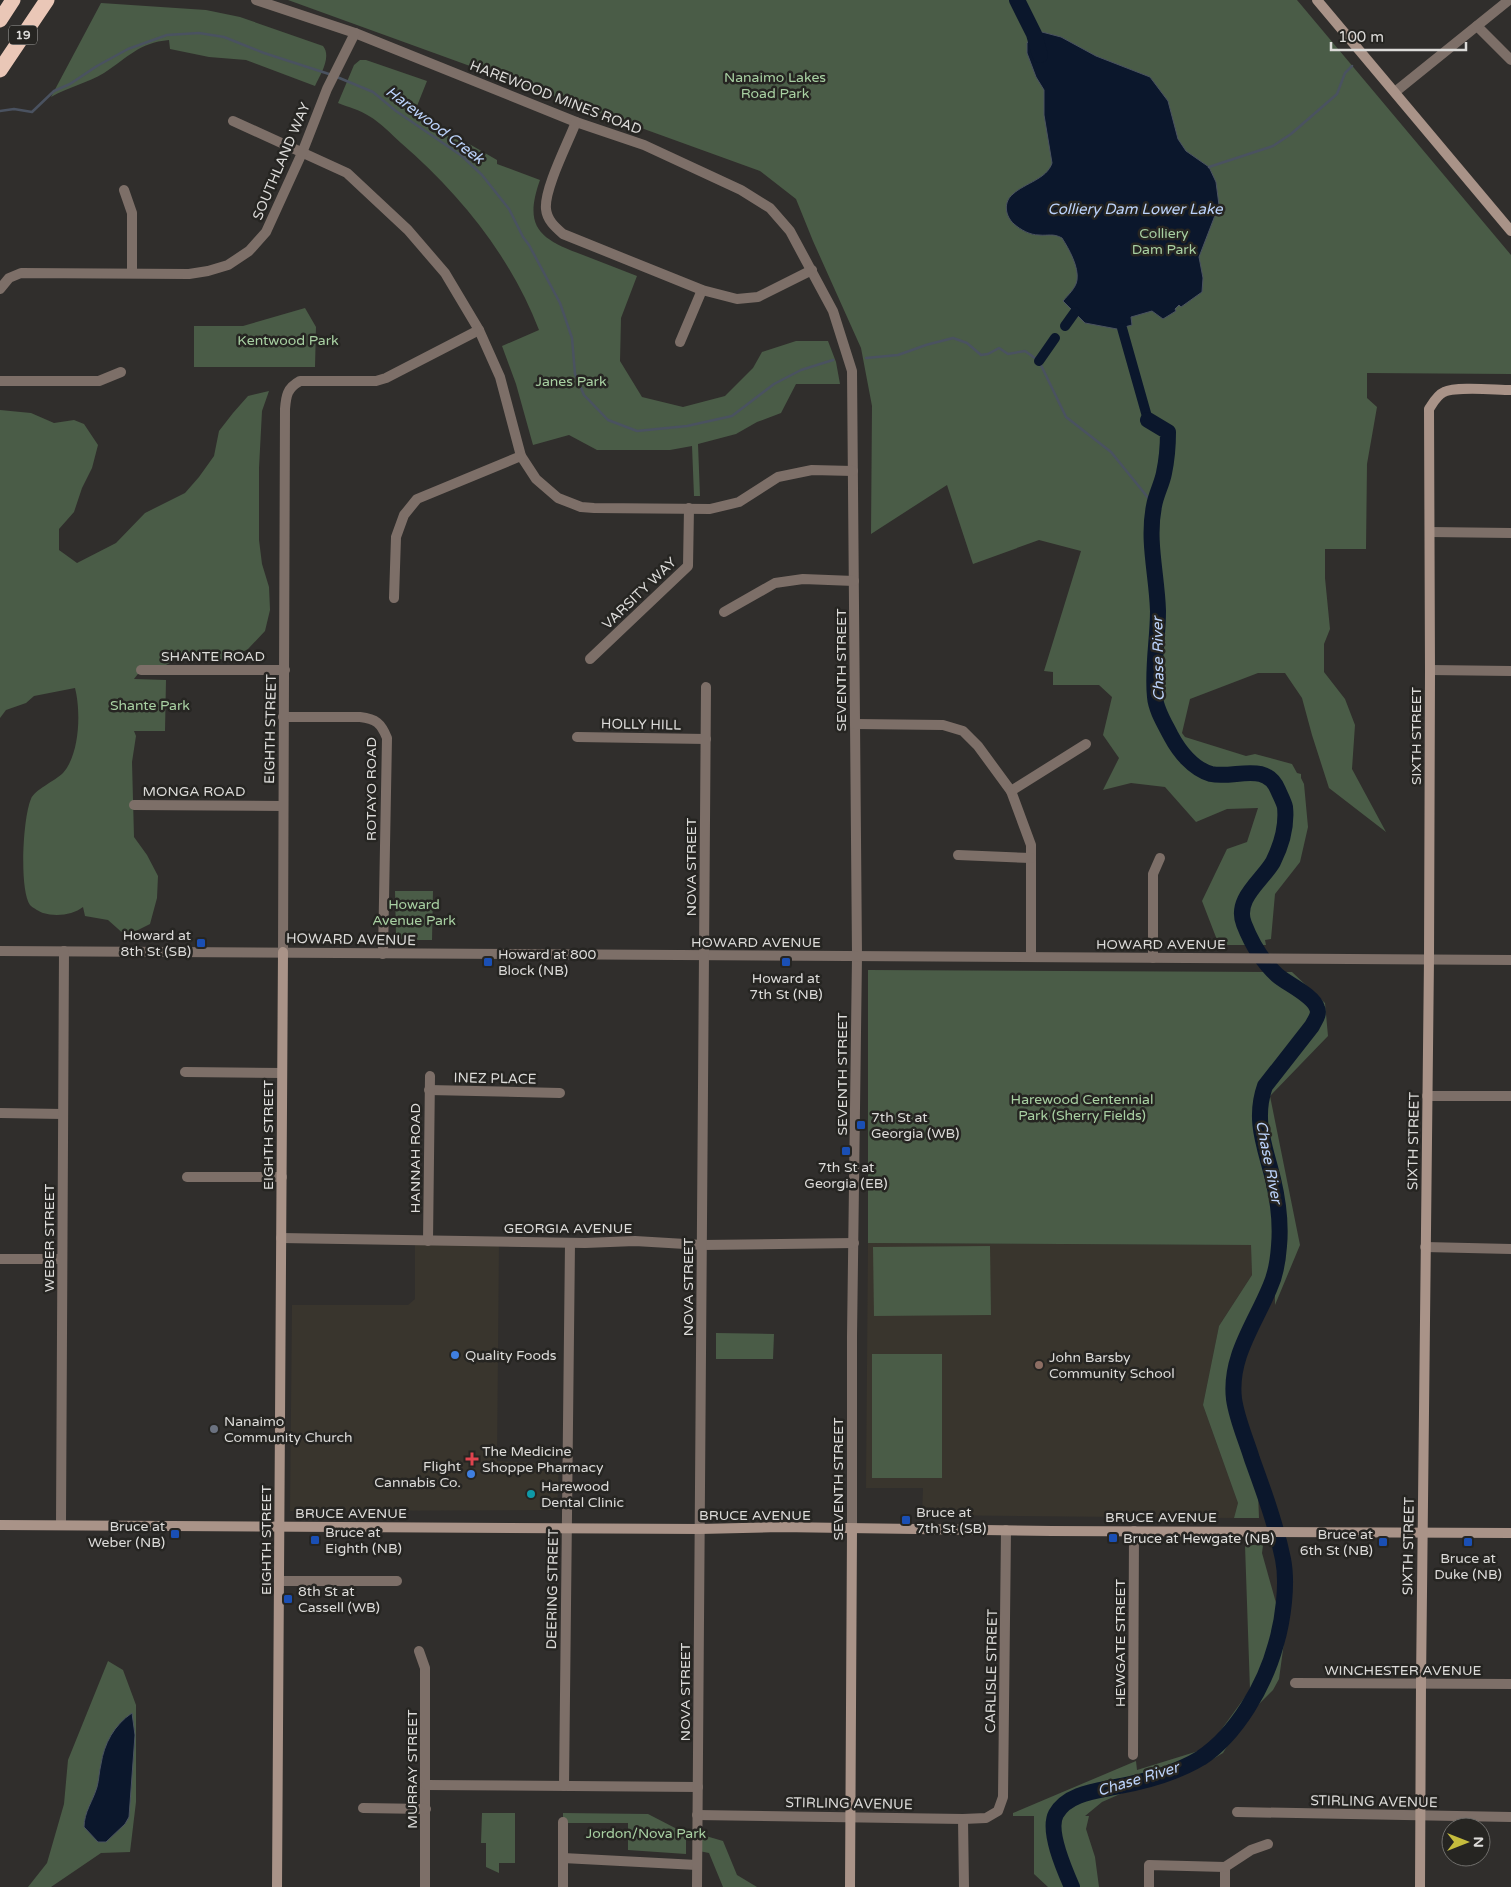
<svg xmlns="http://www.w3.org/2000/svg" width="1511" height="1887" font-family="'Varela Round',sans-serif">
<rect width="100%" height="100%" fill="#302e2c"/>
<g fill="#39352d">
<polygon points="415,1243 499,1243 497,1461 559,1464 557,1510 290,1511 292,1305 408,1305 415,1299"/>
<polygon points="868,1243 1251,1245 1252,1275 1219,1326 1203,1405 1238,1503 1234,1518 922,1515 923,1488 866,1488"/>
</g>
<g fill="#4a5c47">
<polygon points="288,0 1297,0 1511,255 1511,374 1367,373 1367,398 1377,407 1367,464 1366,549 1325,549 1325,578 1330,629 1324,644 1324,672 1345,699 1355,725 1352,769 1386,832 1329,788 1312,735 1302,698 1285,673 1258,673 1190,699 1182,733 1185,737 1246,756 1255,754 1292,764 1297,773 1301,774 1301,778 1304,784 1308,827 1300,862 1275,894 1271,939 1265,940 1266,945 1219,945 1202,901 1227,849 1247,842 1258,808 1227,809 1196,822 1165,787 1131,783 1103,790 1119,758 1103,735 1112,697 1099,685 1053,685 1053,672 1044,671 1081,551 1039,540 973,564 947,485 871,534 872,406 861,348 813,241 796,199 760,171"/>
<path d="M101,3L206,10L240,17L323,46C332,57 320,75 315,86L246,60L209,57L170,49L169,40C138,43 129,57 104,73C88,83 68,87 51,97Z"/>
<path d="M360,60H366L427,81L417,106L443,134L471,145L497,160V164L540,180C523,228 540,239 583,255C601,262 619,269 637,276L621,318L620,361L642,397L683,407L725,396L753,368L762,352L796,341H828L836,362L840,384H796L781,413L757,422L736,434L698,444L700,496H694L692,446L670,450H597L569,435L533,445L516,384L502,346L539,330C511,257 460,194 401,143C391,134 381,123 369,116C360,110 348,107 338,103L354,65Z"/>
<polygon points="305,308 316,327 315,367 194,367 194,326 243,326"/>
<path d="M269,391L262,411L259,468V540L262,564L269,587L270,610L265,631L248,649L228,660L183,656L162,667L141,670L134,679L166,680L165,731H134L136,736L132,762L134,837L147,855L158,876L157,898L150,924L126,936L108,920L85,916L83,907C73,915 56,917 43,913C40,912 33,908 30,905C19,889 23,817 31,799C34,790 55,781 63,773C80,754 81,711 75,688L34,696L26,703L6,710L0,718V410L31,413L54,423L74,420L84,424L98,445L92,468L82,488L74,512L59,529V550L77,563L116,543L145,513L185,493L199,477L214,456L219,431L233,413L248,396Z"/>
<polygon points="395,891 433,891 432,940 403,940 396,936"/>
<polygon points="868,970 1292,972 1325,1003 1328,1036 1270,1096 1300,1245 1275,1305 1275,1286 1238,1360 1231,1407 1237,1434 1254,1467 1258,1492 1259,1518 1234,1518 1238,1503 1203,1405 1219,1326 1252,1275 1251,1245 868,1243"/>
<polygon points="990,1246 991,1315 874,1316 873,1247"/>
<polygon points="716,1333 774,1334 773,1359 716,1359"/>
<rect x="872" y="1354" width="70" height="124"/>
<polygon points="1245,1545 1263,1545 1262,1553 1285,1635 1279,1679 1273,1690 1243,1720 1223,1753 1196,1769 1136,1787 1102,1802 1085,1816 1089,1816 1086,1829 1095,1857 1099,1887 1048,1887 1034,1874 1034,1816 1013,1816 1013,1813 1136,1761 1137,1770 1208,1748 1250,1690"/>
<polygon points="108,1661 123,1670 136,1705 136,1802 130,1852 101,1853 51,1887 28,1887 47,1863 64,1804 68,1760"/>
<polygon points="482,1813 515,1813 515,1863 499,1863 499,1873 486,1867 486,1843 481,1843"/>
<polygon points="563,1813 648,1814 679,1830 686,1831 686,1854 628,1850 628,1823 563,1823"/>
<polygon points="699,1834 723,1841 737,1875 757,1887 723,1887 709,1853 699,1851"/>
</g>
<g fill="#0b172c" stroke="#4a5260">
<path d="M1042,32L1061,37L1096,56L1150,77L1168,101L1178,139L1186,151L1209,167L1216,182L1219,205L1199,257L1203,278L1202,292L1181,307L1179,305L1175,309L1176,311L1163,319L1152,311L1131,317L1132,325L1117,329L1085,323L1063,301C1068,295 1076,288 1077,280C1079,267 1069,249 1062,238C1053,233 1048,236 1039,235C1030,235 1021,230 1014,224C1005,216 1003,202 1013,194C1025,183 1047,179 1052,163L1044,115V90L1036,77L1027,53V43L1034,34Z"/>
<path d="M132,1713L135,1735L129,1817L125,1824L106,1842H98L84,1827C84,1812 93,1801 97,1787C99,1780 99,1772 101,1764C104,1744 114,1725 132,1713Z"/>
</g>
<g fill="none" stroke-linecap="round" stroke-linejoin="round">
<g stroke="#4a5260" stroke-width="2.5">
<polyline points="337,77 373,92 396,111 462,156 482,175 509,209 523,237 529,245 560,303 572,338 575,374 584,395 608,420 637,431 687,426 732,416 774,384 801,370 833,360"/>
<polyline points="0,111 14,109 32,112 54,91 70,84 97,66 128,49 167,35 199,33 224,37 264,53 332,75"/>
<polyline points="1209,167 1273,146 1291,134 1337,94 1345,73 1352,66"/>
<polyline points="866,358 898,355 926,345 953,338 967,343 981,355 988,354 999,348 1008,354 1025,351 1039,361 1066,417 1111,452 1154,505"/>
</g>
<g stroke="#0b172c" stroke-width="10">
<polyline points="1065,326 1075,312"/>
<polyline points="1122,328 1148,420"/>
<polyline points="1039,361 1055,338"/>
</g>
<g stroke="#0b172c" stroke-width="16">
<polyline points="1017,0 1034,34 1040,55"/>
<path d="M1072,1887C1065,1871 1047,1831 1056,1814C1067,1794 1095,1791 1115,1787C1143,1782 1176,1773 1201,1758C1237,1734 1265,1685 1276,1644C1283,1620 1288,1584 1283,1559C1276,1525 1264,1492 1252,1459C1246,1439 1237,1420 1234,1399C1229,1357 1255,1324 1270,1287C1276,1274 1278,1260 1279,1246C1281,1224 1278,1200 1273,1179C1265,1146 1253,1120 1265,1086L1312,1026C1315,1020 1320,1014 1317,1008C1313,995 1287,984 1277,975C1263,962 1251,942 1244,924C1234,899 1262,881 1273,862C1281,846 1287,826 1285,807C1284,802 1280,795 1278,790C1266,761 1235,779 1211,774C1193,769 1179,751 1171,736C1165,724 1156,710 1155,697C1152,668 1158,640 1158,611C1157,575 1147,541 1154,506C1156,494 1162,484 1164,473C1167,459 1168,446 1168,432L1148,420"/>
</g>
<g stroke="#7d6f68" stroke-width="10">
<polyline points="256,0 355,33 576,122 644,145 741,190 770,208 790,231 833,311 852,371 857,956 852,1337 852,1529"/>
<polyline points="1477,26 1511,60"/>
<polyline points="1395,92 1509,0"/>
<polyline points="233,121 347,173 408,230 445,273 479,330 500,377 521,456 536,479 558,498 581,507 594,508 710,509 739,502 778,477 812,470 853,471"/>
<path d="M576,122C568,143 544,189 546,209C547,220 555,227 563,234L702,290L737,299L758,297L812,270"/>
<polyline points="124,190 132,213 132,273"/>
<polyline points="0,289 9,278 21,273 189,274 208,271 228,265 249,251 266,232 302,153 327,89 355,33"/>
<polyline points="680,342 702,290"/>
<polyline points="0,381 99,381 121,372"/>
<polyline points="1430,532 1511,533"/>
<polyline points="394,598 396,537 404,515 417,499 521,456"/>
<polyline points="724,612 775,583 803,579 854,581"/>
<polyline points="590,659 688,566 689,508"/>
<polyline points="141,670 285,670"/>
<polyline points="1430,670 1511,671"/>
<path d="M283,717H360C376,719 381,723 387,738L383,954"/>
<polyline points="855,724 943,725 963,731 978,746 1011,791 1031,845 1031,957"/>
<polyline points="577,737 706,739"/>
<polyline points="1011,791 1086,744"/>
<polyline points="134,805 283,806"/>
<polyline points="958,855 1031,858"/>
<polyline points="0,951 1511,960"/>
<path d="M283,952L285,409C286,396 287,388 300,381H376L386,378L479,330"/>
<polyline points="1153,958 1153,874 1160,858"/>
<polyline points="185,1072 282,1073"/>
<polyline points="429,1090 560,1093"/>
<polyline points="1427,1096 1511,1096"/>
<polyline points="0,1113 63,1114"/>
<polyline points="187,1177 282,1177"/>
<polyline points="281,1238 585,1243 635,1241 702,1245 854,1243"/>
<polyline points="428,1241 430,1076"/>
<polyline points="1425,1247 1511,1249"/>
<polyline points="0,1259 62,1259"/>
<polyline points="61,1525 64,951"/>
<polyline points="279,1581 397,1581"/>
<polyline points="419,1651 425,1668 425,1887"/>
<polyline points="1295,1683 1511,1684"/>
<polyline points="1133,1755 1134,1531"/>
<polyline points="426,1785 698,1787"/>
<polyline points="564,1786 570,1243"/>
<polyline points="363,1808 426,1809"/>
<polyline points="1237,1812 1511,1817"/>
<polyline points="697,1815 963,1819 986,1818 998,1811 1003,1797 1006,1530"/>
<polyline points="963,1819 964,1887"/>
<polyline points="563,1858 697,1865"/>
<polyline points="1225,1867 1225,1887"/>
<polyline points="563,1887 563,1822"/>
<polyline points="697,1887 706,687"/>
<polyline points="1149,1887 1149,1865 1225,1867 1251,1850 1268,1844"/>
</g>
<g stroke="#a99388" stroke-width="10">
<polyline points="1317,0 1511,231"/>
<polyline points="0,1525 700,1529 779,1527 1052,1531 1511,1533"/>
<polyline points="277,1887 283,952"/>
<polyline points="850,1887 852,1529"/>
<path d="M1420,1887L1421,1683L1429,959L1430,670L1429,409C1433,403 1437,395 1444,392C1457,386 1495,390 1511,390"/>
</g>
<g stroke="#eac7b7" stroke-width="15">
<polyline points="0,20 13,0"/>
<polyline points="0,70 47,0"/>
</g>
</g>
<g fill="#1a4fb4" stroke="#262522" stroke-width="2">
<rect x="196" y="938" width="10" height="10" rx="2.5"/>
<rect x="483" y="957" width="10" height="10" rx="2.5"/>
<rect x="781" y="957" width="10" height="10" rx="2.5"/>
<rect x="856" y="1120" width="10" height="10" rx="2.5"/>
<rect x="841" y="1146" width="10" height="10" rx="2.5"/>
<rect x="901" y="1515" width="10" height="10" rx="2.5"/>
<rect x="170" y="1529" width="10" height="10" rx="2.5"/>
<rect x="1108" y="1533" width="10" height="10" rx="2.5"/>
<rect x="310" y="1535" width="10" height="10" rx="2.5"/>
<rect x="1378" y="1537" width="10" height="10" rx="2.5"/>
<rect x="1463" y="1537" width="10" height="10" rx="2.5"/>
<rect x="283" y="1594" width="10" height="10" rx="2.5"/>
</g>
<g fill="#3f7fe0" stroke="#262522" stroke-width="2">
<circle cx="455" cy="1355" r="5"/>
<circle cx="471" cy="1474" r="5"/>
</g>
<circle fill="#8d6e63" stroke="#262522" stroke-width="2" cx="1039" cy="1365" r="5"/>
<circle fill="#6b7280" stroke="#262522" stroke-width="2" cx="214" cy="1429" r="5"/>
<path fill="#e0444e" stroke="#262522" stroke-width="2" d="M469.5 1451.5h5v5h5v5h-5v5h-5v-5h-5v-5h5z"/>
<circle fill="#0f9aa8" stroke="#262522" stroke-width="2" cx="531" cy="1494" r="5"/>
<g text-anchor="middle" stroke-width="5" stroke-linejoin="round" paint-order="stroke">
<rect fill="#262522" stroke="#a5a4a2" stroke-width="1" x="9" y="25.5" width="28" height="19" rx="4"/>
<g font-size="12" font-weight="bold" fill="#dcdbd9">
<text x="23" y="39">19</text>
</g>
<g font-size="14" fill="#a8d0a2" stroke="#262522">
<text x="775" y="82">Nanaimo Lakes<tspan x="775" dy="16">Road Park</tspan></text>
<text x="1164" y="238">Colliery<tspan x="1164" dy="16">Dam Park</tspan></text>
<text x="288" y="345">Kentwood Park</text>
<text x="571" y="386">Janes Park</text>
<text x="150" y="710">Shante Park</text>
<text x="414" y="909">Howard<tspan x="414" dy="16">Avenue Park</tspan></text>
<text x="1082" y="1104">Harewood Centennial<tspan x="1082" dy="16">Park (Sherry Fields)</tspan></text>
<text x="646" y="1838">Jordon/Nova Park</text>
</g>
<g font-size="14" fill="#dcdbd9" stroke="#262522">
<text transform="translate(556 97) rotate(21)" y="5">HAREWOOD MINES ROAD</text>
<text transform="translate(281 161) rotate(-67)" y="5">SOUTHLAND WAY</text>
<text transform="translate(639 593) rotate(-44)" y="5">VARSITY WAY</text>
<text x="213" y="661">SHANTE ROAD</text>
<text transform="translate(841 670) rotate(-90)" y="5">SEVENTH STREET</text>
<text transform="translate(641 724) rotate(1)" y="5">HOLLY HILL</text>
<text transform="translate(270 729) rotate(-89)" y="5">EIGHTH STREET</text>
<text transform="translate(1416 736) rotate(-90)" y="5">SIXTH STREET</text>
<text transform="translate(371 789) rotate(-90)" y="5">ROTAYO ROAD</text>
<text x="194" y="796">MONGA ROAD</text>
<text transform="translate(691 867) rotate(-90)" y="5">NOVA STREET</text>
<text transform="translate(351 939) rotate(1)" y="5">HOWARD AVENUE</text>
<text x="756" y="947">HOWARD AVENUE</text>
<text x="1161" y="949">HOWARD AVENUE</text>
<text transform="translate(842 1074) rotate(-90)" y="5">SEVENTH STREET</text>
<text transform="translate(495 1078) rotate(1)" y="5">INEZ PLACE</text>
<text transform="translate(268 1135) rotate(-90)" y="5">EIGHTH STREET</text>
<text transform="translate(1413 1141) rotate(-89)" y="5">SIXTH STREET</text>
<text transform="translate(415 1158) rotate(-90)" y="5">HANNAH ROAD</text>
<text x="568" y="1233">GEORGIA AVENUE</text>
<text transform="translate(49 1238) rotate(-90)" y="5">WEBER STREET</text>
<text transform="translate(688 1287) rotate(-90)" y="5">NOVA STREET</text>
<text transform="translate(838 1479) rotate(-90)" y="5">SEVENTH STREET</text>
<text x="351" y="1518">BRUCE AVENUE</text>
<text x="755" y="1520">BRUCE AVENUE</text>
<text x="1161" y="1522">BRUCE AVENUE</text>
<text transform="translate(266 1540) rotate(-90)" y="5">EIGHTH STREET</text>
<text transform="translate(1408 1546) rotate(-89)" y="5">SIXTH STREET</text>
<text transform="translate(552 1589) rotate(-89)" y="5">DEERING STREET</text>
<text transform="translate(1120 1643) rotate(-90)" y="5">HEWGATE STREET</text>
<text x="1403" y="1675">WINCHESTER AVENUE</text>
<text transform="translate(991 1671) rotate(-89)" y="5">CARLISLE STREET</text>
<text transform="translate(685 1692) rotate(-90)" y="5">NOVA STREET</text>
<text transform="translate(412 1769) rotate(-90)" y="5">MURRAY STREET</text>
<text transform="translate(1374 1801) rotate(1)" y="5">STIRLING AVENUE</text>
<text transform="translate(849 1803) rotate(1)" y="5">STIRLING AVENUE</text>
</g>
<g font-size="14" fill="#dcdbd9" stroke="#262522" text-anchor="start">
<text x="191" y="940" text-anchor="end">Howard at<tspan x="191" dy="16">8th St (SB)</tspan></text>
<text x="498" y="959">Howard at 800<tspan x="498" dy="16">Block (NB)</tspan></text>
<text x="786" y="983" text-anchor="middle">Howard at<tspan x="786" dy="16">7th St (NB)</tspan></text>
<text x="871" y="1122">7th St at<tspan x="871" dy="16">Georgia (WB)</tspan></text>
<text x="846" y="1172" text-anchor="middle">7th St at<tspan x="846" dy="16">Georgia (EB)</tspan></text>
<text x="465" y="1360">Quality Foods</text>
<text x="1049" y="1362">John Barsby<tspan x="1049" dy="16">Community School</tspan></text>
<text x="224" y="1426">Nanaimo<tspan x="224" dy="16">Community Church</tspan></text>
<text x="482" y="1456">The Medicine<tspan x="482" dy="16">Shoppe Pharmacy</tspan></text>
<text x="461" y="1471" text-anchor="end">Flight<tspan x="461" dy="16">Cannabis Co.</tspan></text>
<text x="541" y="1491">Harewood<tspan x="541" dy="16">Dental Clinic</tspan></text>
<text x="916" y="1517">Bruce at<tspan x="916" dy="16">7th St (SB)</tspan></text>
<text x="165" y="1531" text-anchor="end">Bruce at<tspan x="165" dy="16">Weber (NB)</tspan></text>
<text x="325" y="1537">Bruce at<tspan x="325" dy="16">Eighth (NB)</tspan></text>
<text x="1373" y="1539" text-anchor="end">Bruce at<tspan x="1373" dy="16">6th St (NB)</tspan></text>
<text x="1123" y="1543">Bruce at Hewgate (NB)</text>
<text x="1468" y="1563" text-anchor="middle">Bruce at<tspan x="1468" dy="16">Duke (NB)</tspan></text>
<text x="298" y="1596">8th St at<tspan x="298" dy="16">Cassell (WB)</tspan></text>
</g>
<g font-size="15" font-style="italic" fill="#bcd3fb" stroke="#262522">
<text transform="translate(435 125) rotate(37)" y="5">Harewood Creek</text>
<text x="1135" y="214">Colliery Dam Lower Lake</text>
<text transform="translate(1158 659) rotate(-91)" y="5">Chase River</text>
<text transform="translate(1269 1162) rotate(79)" y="5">Chase River</text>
<text transform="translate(1138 1779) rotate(-17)" y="5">Chase River</text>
</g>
</g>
<g transform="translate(1466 1842) rotate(90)"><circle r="24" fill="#262522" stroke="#6f6e6b"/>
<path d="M0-4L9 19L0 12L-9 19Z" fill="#c5bc3d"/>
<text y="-8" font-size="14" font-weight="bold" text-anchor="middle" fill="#dcdbd9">N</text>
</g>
<path d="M1331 42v8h135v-8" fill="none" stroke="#dcdbd9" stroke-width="2.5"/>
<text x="1338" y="42" font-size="15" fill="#dcdbd9" stroke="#262522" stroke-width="4" paint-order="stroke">100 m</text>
</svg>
